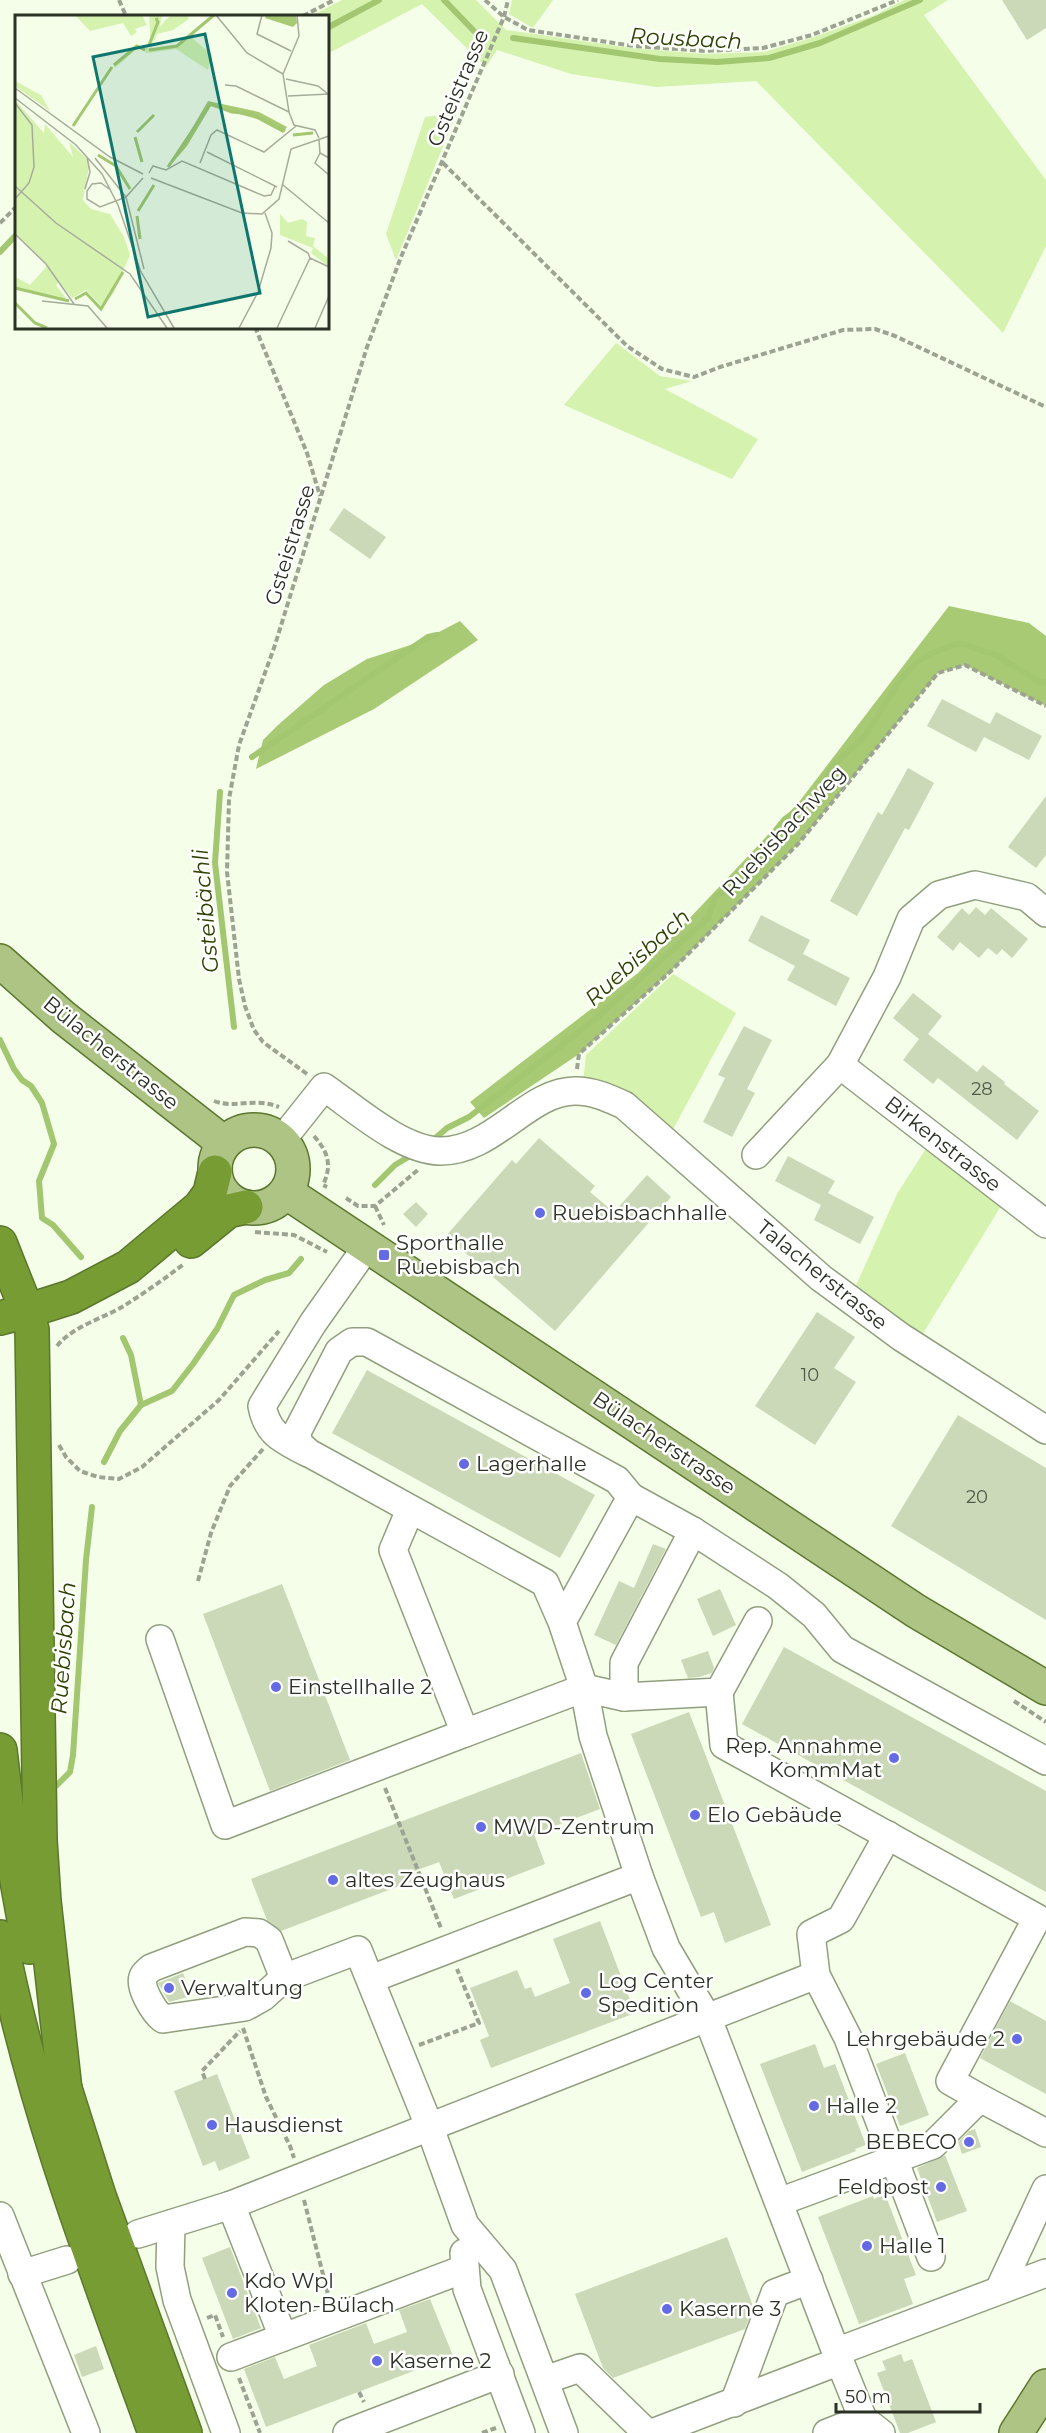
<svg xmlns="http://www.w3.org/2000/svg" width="1046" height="2433" font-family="Montserrat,sans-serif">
<rect width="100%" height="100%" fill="#f5fee9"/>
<g fill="#d5f2af">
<polygon points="342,0 476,0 506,30 631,48 704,54 764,52 814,37 875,15 904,0 948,0 924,15 1046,180 1046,246 1003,333 756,81 656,87 571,74 497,50 486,67 422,4 327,54 327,16 311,16"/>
<polygon points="512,0 553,0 533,28 509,14"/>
<polygon points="457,113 396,260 386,234 425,117"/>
<polygon points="616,343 660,376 692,381 665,389 758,439 732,479 564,405"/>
<polygon points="673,974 736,1013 671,1133 583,1082 586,1055"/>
<polygon points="927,1147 1001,1206 922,1335 854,1290 897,1194"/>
</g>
<g fill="#a8ca75">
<polygon points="949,606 1029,623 1046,636 1046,706 965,665 938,673 798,844 670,972 579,1054 484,1118 470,1102 638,973 799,802"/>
<polygon points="460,621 478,640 374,709 256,769 263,740 278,725 324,685 367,659 420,642"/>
</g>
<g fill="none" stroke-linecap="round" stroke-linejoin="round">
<g stroke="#a3c670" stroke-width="6">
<polyline points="444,0 474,31"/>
<polyline points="327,28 379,0"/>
<polyline points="513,38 660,59 717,62 769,58 820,43 920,0"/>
<polyline points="0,252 16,235"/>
<polyline points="252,757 428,637 437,635"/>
<polyline points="220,792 215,863 234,1027"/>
<polyline points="0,1040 14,1069 22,1080 31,1086 42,1103 54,1144 39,1181 42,1218 53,1225 81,1257"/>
<polyline points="431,1142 447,1128 469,1117 594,1020 708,918 716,896 756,876 763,846 785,819 817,797 831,767 865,736 901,679 917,662 932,653 960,643 996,655 1041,683 1046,682"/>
<polyline points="375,1185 395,1165 415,1153"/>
<polyline points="123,1338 131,1355 141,1405"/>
<polyline points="104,1462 120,1431 141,1405 172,1391 193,1364 217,1329 234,1295 265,1280 289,1273 301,1259"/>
<polyline points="56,1786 70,1772 73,1755 86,1560 92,1507"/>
</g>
</g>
<g fill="#cbd9b8">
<polygon points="1002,0 1046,0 1046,28 1027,40"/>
<polygon points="344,508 386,537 370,559 329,530"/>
<polygon points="942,699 990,724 996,712 1042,736 1029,760 984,737 976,752 927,726"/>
<polygon points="908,768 934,783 909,830 905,828 857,916 830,901 878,812 882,815"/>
<polygon points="1046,796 1046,855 1036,868 1008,847"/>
<polygon points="976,907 985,915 991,908 1028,939 1012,958 1002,949 997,955 988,948 979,958 960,942 953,951 937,937 962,908 969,915"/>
<polygon points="761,915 810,940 803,954 850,978 836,1006 787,980 795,966 748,941"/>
<polygon points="913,993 942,1016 928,1034 977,1072 983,1065 1005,1082 1004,1084 1039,1111 1017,1140 938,1078 933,1084 903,1060 919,1039 893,1018"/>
<polygon points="744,1026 772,1040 747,1089 755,1093 732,1137 703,1122 725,1078 718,1075"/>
<polygon points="539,1138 595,1186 590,1192 614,1212 647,1175 671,1197 555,1331 446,1236 512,1160 516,1164"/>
<polygon points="788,1156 835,1181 828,1193 874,1217 860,1244 814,1220 821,1205 775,1181"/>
<polygon points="416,1202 428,1214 416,1227 403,1214"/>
<polygon points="817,1312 855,1337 834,1368 856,1382 815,1445 755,1406"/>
<polygon points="367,1370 595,1495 560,1558 332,1433"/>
<polygon points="958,1415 1046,1468 1046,1620 891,1526"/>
<polygon points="653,1544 666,1549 616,1645 594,1635 619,1581 634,1588"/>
<polygon points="282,1584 350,1760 270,1791 203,1614"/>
<polygon points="720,1589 736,1625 713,1636 697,1599"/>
<polygon points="784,1647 1046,1791 1046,1892 742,1724"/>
<polygon points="708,1651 714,1668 712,1673 699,1677 688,1678 681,1660"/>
<polygon points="689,1712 771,1925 725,1943 714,1912 701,1917 631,1734"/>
<polygon points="581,1753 600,1809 534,1834 545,1864 454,1899 439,1862 412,1872 415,1880 281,1931 267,1920 251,1879"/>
<polygon points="600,1921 635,2013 491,2068 480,2040 489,2036 470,1988 517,1970 525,1989 531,1987 535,1997 570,1983 553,1939"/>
<polygon points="183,1973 192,1996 169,2002 158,1983"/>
<polygon points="1010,2001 1046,2021 1046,2094 980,2058"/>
<polygon points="815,2044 824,2068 835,2064 866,2145 855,2149 856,2151 802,2172 760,2064"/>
<polygon points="905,2053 929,2115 900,2126 876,2064"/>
<polygon points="217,2074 250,2158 219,2171 215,2161 203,2166 174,2091"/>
<polygon points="975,2129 981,2147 962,2154 958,2142 969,2131"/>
<polygon points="945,2155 967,2211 937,2222 917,2168"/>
<polygon points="885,2194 916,2275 904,2279 913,2304 859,2324 818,2217 873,2196 874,2199"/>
<polygon points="727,2237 753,2306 745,2329 613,2378 603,2368 575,2294"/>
<polygon points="230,2247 261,2328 233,2339 202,2258"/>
<polygon points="430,2299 453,2356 266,2427 244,2369 275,2357 284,2379 317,2366 309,2345 366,2323 374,2344 407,2332 399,2310"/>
<polygon points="96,2346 104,2369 82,2377 74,2355"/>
<polygon points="901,2354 904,2362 912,2359 936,2422 908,2433 900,2433 877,2373 886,2370 882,2361"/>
</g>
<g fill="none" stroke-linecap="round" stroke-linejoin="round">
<defs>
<g id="minor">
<polyline points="840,1065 1046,1224"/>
<path d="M281,1141L324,1087C356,1109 401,1150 440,1151C493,1152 529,1090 576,1091C593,1091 608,1098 624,1105L821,1278L901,1337L1046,1430"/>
<polyline points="756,1155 840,1065 887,977 911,919 939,895 975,885 1027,897 1046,913"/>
<path d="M308,1453C284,1440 268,1436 262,1406L313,1323L368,1245"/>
<polyline points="631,1497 693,1531 778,1586 814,1615 842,1649 1046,1761"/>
<polyline points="562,1622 631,1497 617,1480 367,1342 352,1342 339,1351 296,1434 300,1445 309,1453 545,1583 562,1622 584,1688 593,1736 639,1876 666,1948 708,2019 836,2352 1046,2273"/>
<polyline points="160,1639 225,1825 465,1733 393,1550 410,1510"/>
<polyline points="719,1692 724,1745 1037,1918 950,2081 980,2098 933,2145 779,2202"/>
<polyline points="624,1697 624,1663 693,1531"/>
<polyline points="465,1733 584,1688 624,1697 719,1692 758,1621"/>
<polyline points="888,1835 841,1919 811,1934 816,1975 848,2038 931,2257"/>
<path d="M245,1932L259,1933L269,1940L284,1978L263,1997L245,2007L163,2019C154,2012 137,1985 144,1975C145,1973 150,1969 151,1968Z"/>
<polyline points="284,1978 358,1950 430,2128 465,2225 503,2270 564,2433"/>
<polyline points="371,1979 639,1876"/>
<polyline points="980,2098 1046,2133"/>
<polyline points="231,2205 283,2337"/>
<polyline points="0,2216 86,2433"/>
<polyline points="171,2224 170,2267 177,2300 226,2433"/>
<polyline points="138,2234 231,2205 816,1975"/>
<polyline points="464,2253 467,2289 521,2433"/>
<polyline points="22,2274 67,2260"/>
<polyline points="999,2290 1046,2189"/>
<polyline points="836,2352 863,2419 881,2433"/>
<polyline points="231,2357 464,2269"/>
<polyline points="545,2380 580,2368 647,2433"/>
<polyline points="734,2403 775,2293 809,2280"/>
<polyline points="347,2433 500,2374"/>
<polyline points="652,2433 840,2361"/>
<polyline points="827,2433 863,2419"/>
</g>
<g id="major">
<polyline points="0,961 63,1017 224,1143"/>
<circle cx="254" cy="1169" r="39"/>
<polyline points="286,1192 916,1611 1046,1688"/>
<polyline points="1016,2433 1046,2386"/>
</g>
<g id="highway">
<polyline points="191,1241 228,1211 246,1207"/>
<polyline points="0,1243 27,1311 71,1297 128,1267 200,1207 210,1193 215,1172"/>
<polyline points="0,1318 27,1311 32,1330 40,1840 44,1901 65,2090"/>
<polyline points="0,1750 12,1853 29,1947"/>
<path d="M0,1937C33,2108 96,2270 155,2433"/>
<polyline points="59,2070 99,2196 185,2433"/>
</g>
</defs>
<use href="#minor" stroke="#919f7f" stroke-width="30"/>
<use href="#major" stroke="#5c772e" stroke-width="36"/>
<use href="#highway" stroke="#5c772e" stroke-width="36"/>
<g stroke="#9ca392" stroke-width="4" stroke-dasharray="6 3" stroke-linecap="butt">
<polyline points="119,0 126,16"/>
<polyline points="485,0 504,17 528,30 634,46 705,51 763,48 812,35 898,0"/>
<polyline points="303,16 334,0"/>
<polyline points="443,163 627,346 662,369 694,377 720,367 843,330 875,329 895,336 1046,407"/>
<polyline points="0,223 16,207"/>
<polyline points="255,327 307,453 320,496"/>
<polyline points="577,1069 579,1054 670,972 798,844 938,673 965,665 1046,706"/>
<polyline points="307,1074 263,1042 254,1030 245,1006 239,979 227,872 229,799 239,745 275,645 367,347 401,257 504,17 508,0"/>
<path d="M214,1101C235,1109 253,1097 279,1107"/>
<path d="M314,1136C327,1151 333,1164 323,1185L327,1187"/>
<polyline points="346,1198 358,1206 375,1206 419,1169"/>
<polyline points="375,1206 384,1225"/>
<polyline points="255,1232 294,1235 327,1252"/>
<path d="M57,1346C72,1327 101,1319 122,1307C143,1294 164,1279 184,1264"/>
<polyline points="59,1445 66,1457 80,1471 98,1477 119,1479 142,1467 219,1400 279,1331"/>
<polyline points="198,1581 211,1533 230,1486 263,1449"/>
<polyline points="1014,1701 1046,1722"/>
<polyline points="385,1788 441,1928"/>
<polyline points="243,2028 266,2097 290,2146 294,2158"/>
<polyline points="419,2045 479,2023 457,1969"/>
<polyline points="205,2079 202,2071 240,2031"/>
<polyline points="304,2200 329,2298"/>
<polyline points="207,2318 215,2315 223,2337"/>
<polyline points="239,2378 260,2433"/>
<polyline points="359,2392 364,2402"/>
<polyline points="482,2433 496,2428"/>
</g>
<use href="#minor" stroke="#fff" stroke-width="27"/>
<use href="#major" stroke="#adc485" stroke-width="33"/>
<use href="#highway" stroke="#769c33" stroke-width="33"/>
</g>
<g fill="#646ae3" stroke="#fff" stroke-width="2">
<circle cx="540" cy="1213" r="6"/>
<rect x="378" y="1249" width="12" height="12" rx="3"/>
<circle cx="464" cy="1464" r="6"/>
<circle cx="276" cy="1687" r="6"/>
<circle cx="894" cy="1758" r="6"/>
<circle cx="695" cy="1815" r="6"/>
<circle cx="481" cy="1827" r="6"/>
<circle cx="333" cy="1880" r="6"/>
<circle cx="169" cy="1988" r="6"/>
<circle cx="586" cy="1993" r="6"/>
<circle cx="1017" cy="2039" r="6"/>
<circle cx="814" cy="2106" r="6"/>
<circle cx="212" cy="2125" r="6"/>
<circle cx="969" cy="2142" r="6"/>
<circle cx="941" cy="2187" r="6"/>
<circle cx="867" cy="2246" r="6"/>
<circle cx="232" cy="2293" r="6"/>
<circle cx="667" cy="2309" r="6"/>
<circle cx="377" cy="2361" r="6"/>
</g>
<g text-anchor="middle" stroke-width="5" stroke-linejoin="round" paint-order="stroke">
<g font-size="18" fill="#545b4a">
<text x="982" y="1095">28</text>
<text x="810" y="1381">10</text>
<text x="977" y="1503">20</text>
</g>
<g font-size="21" fill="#2c3125" stroke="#fff">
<text transform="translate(458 88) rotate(-67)" y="7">Gsteistrasse</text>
<text transform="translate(290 545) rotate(-73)" y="7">Gsteistrasse</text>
<text transform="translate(784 831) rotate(-47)" y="7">Ruebisbachweg</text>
<text transform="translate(111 1053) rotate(39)" y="7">Bülacherstrasse</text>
<text transform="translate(943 1144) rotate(38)" y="7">Birkenstrasse</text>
<text transform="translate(822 1275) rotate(39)" y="7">Talacherstrasse</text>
<text transform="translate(664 1443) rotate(34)" y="7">Bülacherstrasse</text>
</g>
<g font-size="21" fill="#2c3125" stroke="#fff" text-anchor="start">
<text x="552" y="1220">Ruebisbachhalle</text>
<text x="396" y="1250">Sporthalle<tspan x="396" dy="24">Ruebisbach</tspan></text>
<text x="476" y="1471">Lagerhalle</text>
<text x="288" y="1694">Einstellhalle 2</text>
<text x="882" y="1753" text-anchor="end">Rep. Annahme<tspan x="882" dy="24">KommMat</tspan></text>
<text x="707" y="1822">Elo Gebäude</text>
<text x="493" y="1834">MWD-Zentrum</text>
<text x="345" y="1887">altes Zeughaus</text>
<text x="598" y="1988">Log Center<tspan x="598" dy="24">Spedition</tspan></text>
<text x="181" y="1995">Verwaltung</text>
<text x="1005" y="2046" text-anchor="end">Lehrgebäude 2</text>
<text x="826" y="2113">Halle 2</text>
<text x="224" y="2132">Hausdienst</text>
<text x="957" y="2149" text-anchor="end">BEBECO</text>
<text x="929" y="2194" text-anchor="end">Feldpost</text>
<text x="879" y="2253">Halle 1</text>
<text x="244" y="2288">Kdo Wpl<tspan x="244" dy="24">Kloten-Bülach</tspan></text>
<text x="679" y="2316">Kaserne 3</text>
<text x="389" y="2368">Kaserne 2</text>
</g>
<g font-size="22" font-style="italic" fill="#2e4301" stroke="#fff">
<text transform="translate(686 38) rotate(3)" y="8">Rousbach</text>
<text transform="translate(205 911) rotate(-95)" y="8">Gsteibächli</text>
<text transform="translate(637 957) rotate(-42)" y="8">Ruebisbach</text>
<text transform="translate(63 1648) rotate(-86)" y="8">Ruebisbach</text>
</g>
</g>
<g transform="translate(15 15)">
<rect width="314" height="314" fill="#f5fee9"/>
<path d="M60,0H127L132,10L120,14L122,17L116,21L108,8L75,16ZM134,0H147L145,11L156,0H172L174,4L158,15L142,19L136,34L161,31L182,15L177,23L197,40L193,55L161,34L132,38L123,33L100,53L98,49L120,30L136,34ZM0,66L26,80L35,96L0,71ZM0,85L29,118L30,109L58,142L54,127L71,143L74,152L68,185L76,194L95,199L109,222L115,240L98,279L87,292L71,275L57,283L44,267L41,270L51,283L48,284L0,272V262L15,270L33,250L0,218ZM265,199L273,208L287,204L292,207L291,221L300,223L298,231L313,243V251L296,238L298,233L265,220Z" fill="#d5f2af"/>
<path d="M251,0H281L282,8L278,12L250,3ZM193,86L244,97L272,112L268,118L242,104L196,91L172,131L155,151Z" fill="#a8ca75"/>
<path fill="none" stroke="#a3c670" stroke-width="3" d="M134,30L143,7L141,3M134,35L162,31L199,0M99,50L122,31L130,35M58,111L97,52M122,117L139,100M278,120L298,118M120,122L127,147M83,140L101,151L115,174M153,152L195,89L217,97L237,99L270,116M123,196L139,170M122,201L125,224M0,273L54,286M60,284L71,278L86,294L108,257M0,288L20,308L32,313"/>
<path fill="none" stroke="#a5ac9b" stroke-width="1.5" d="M201,0L232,38L268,59M247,0L242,19L276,36M282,0L284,21L268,59L274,97L279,110L300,115L304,123M271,64L303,71L313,79M210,70L221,71L274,97M0,73L95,142L128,159M273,81L314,79M0,83L61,130L87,159L103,190L126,257L159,313M0,88L17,110L19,152L14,168L0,184M304,125L305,138L314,143M192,137L262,172M305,138L300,148L314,160M80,143L111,182L128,163M185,148L196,120L202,115L249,137L281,111M134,158L138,151L151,155L167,146L249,181L256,180L260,171M136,163L227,198L247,199L264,184L276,134L314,121M268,170L314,208M0,171L41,208L115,259L152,313M70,174L75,157L72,142M94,174L86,168L77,169L72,176V184L85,192L111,182L129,254M0,219L31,249L59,289M273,226L293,238L295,243M295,243L314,252M27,286L73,291L92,313M224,313L243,277L256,233L257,218L250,198M262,313L295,243M300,313L314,281"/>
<path fill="#0f766e" fill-opacity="0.15" stroke="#0f766e" stroke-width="3" d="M190,19L245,278L133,302L78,42Z"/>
<rect width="314" height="314" fill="none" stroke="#2c3125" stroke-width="3"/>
</g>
<path d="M836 2403v9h144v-9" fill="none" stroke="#2c3125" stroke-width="3"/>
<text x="845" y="2403" font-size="18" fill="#2c3125" stroke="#ffffff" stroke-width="4.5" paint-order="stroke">50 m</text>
</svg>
